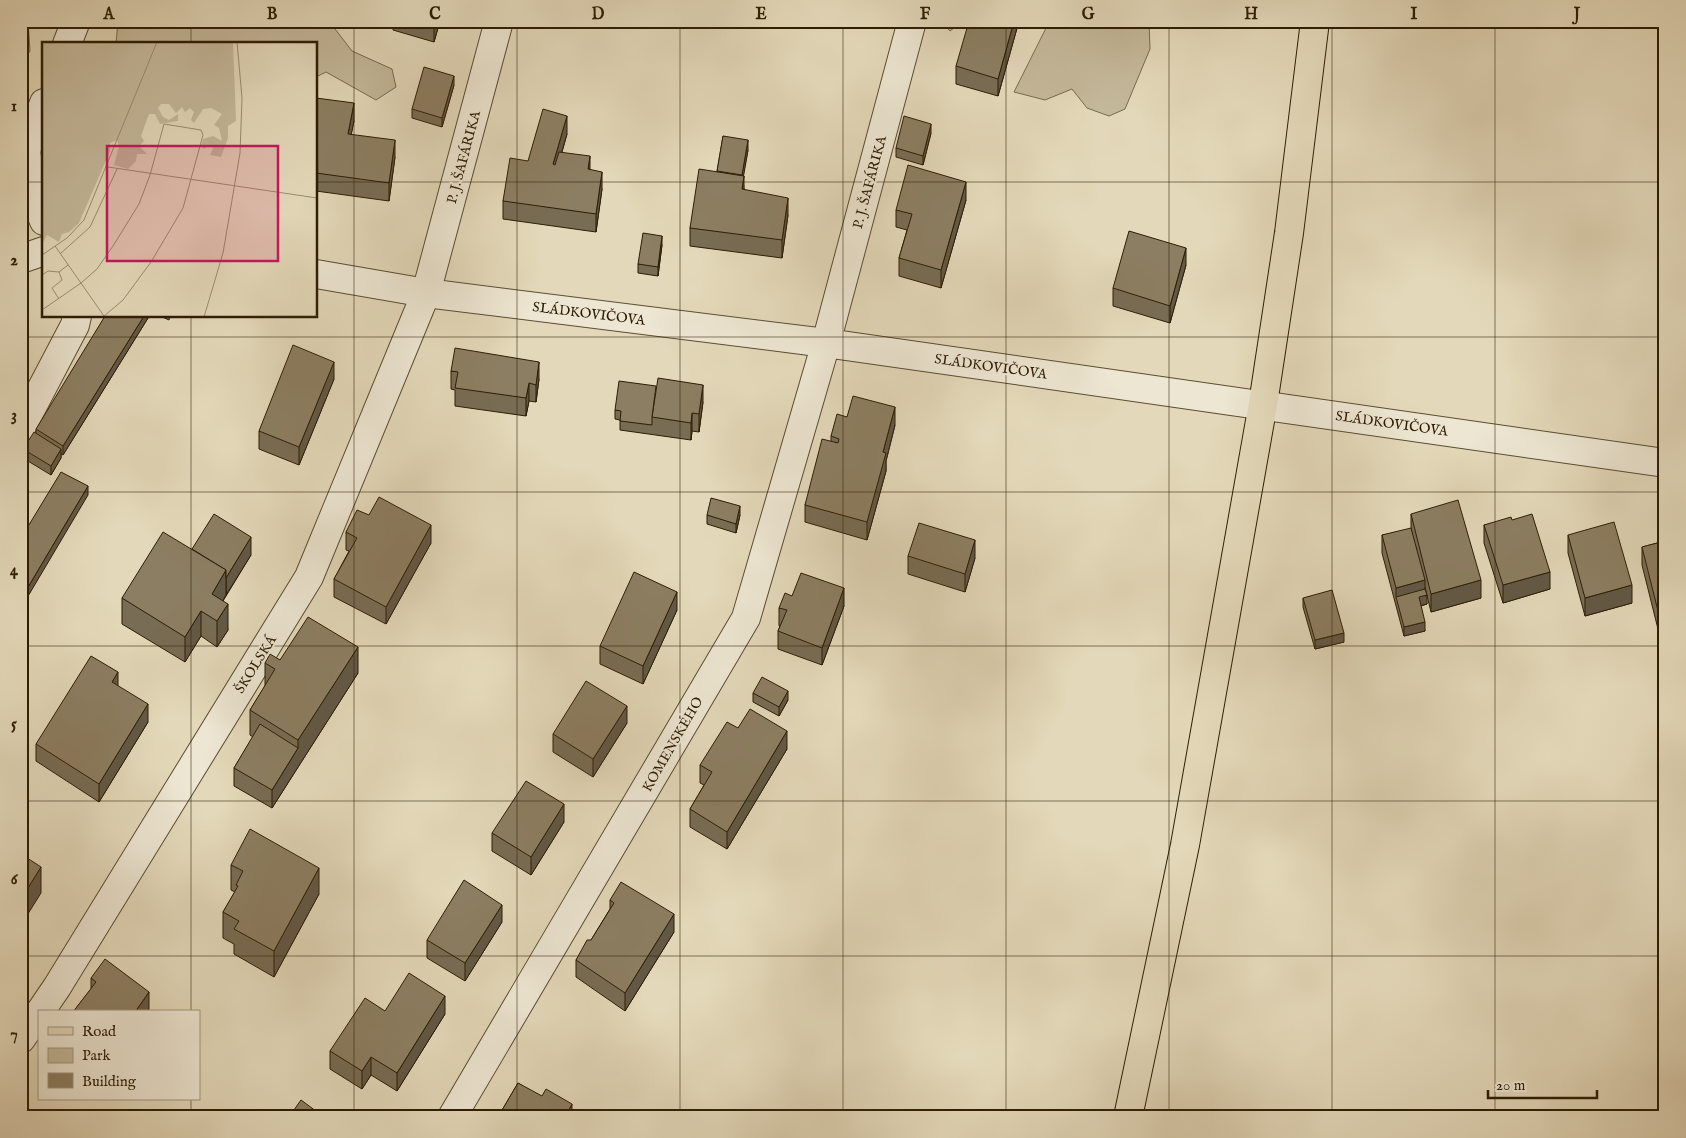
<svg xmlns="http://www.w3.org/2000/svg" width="1686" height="1138" font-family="'IM FELL English',serif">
<rect width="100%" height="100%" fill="#e3d8b9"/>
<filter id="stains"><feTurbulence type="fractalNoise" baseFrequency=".004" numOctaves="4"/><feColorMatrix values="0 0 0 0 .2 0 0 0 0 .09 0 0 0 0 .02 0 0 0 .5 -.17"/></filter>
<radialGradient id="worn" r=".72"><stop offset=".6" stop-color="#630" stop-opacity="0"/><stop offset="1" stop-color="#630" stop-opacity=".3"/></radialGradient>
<g fill="#c4b89a" stroke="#786a4f">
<polygon points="21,21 28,21 30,51 21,66"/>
<polygon points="118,21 322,21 332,25 352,51 392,69 396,87 376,100 326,72 316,77 316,44 116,44"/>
<polygon points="940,21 963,21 950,31"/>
<polygon points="1044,21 1149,21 1150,49 1125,109 1109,116 1087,108 1072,89 1045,100 1014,92 1046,28"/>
</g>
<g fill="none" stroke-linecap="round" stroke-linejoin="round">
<defs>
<g id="minor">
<polyline points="67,44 76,21"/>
<path d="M26,149C29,178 32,194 44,221"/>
<polyline points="21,163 44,103"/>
<polyline points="21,259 44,251"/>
<polyline points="316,274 426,293 826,343 1665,463"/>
<polyline points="21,428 75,325 77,316"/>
<polyline points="40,1012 57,987 309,577 426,293 499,21"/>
<polyline points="21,1039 39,1013"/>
<polyline points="452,1117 746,618 826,343 912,21"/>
</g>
<polyline id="major" points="1128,1117 1185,845 1263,404 1289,233 1315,21"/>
</defs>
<use href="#minor" stroke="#5a4c31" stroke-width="30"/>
<use href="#major" stroke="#2d1d04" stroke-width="30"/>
<use href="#minor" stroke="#ede6d2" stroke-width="28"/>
<use href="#major" stroke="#e3d8b9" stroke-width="28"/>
</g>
<g fill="#786c54" stroke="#2d1d04">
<polygon points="393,21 440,21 434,42 393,30"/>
<polygon points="1019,21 998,96 956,84 956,66"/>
<polygon points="454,85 442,127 412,118 412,109"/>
<polygon points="316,98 354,121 351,134 395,157 389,201 316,191"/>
<polygon points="931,133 923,165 896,157 896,148"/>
<polygon points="567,134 562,152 590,170 602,189 596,232 503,219 503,201 528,161"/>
<polygon points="723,136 748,150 743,176 744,190 788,215 782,258 690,246 690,228 717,172"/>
<polygon points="966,200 941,288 899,276 899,258 907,230 896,227 896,210"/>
<polygon points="662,245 658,276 638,273 638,264"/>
<polygon points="1186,265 1170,323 1113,306 1113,288"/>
<polygon points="148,316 148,318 63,455 61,454 61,458 51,475 23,458 23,449 36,433 36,429"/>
<polygon points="160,316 170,316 169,320"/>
<polygon points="451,371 539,379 536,402 529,401 526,416 455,406 455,390 451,389"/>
<polygon points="334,379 299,465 259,449 259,431"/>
<polygon points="703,402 699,432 692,431 691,440 620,430 620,420 615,419 615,410"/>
<polygon points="847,417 895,425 886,461 886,471 867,540 805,522 805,505 831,441 831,436"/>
<polygon points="1411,514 1481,598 1431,612 1425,587 1427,604 1421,606 1425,631 1404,636 1382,553 1382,535 1411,531"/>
<polygon points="707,515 740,515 736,533 707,524"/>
<polygon points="1512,520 1550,589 1503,603 1484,543 1484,525"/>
<polygon points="346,532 431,543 386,624 334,597 334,579 349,551 346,550"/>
<polygon points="1568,535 1632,603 1585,616 1568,553"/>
<polygon points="1665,541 1665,627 1658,629 1642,565 1642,547"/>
<polygon points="192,549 251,555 223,601 228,630 217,647 201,636 185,662 122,624 122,598"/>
<polygon points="908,556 975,558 965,592 908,574"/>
<polygon points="792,596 844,606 822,665 778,649 778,631 780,626 779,626 779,608"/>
<polygon points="1303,598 1344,642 1315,649 1303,607"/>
<polygon points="677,610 643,684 600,664 600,646"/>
<polygon points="280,660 358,673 272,808 234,786 234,768 253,737 250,735 250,710 265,686 265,663"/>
<polygon points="118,686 148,722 99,802 36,761 36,744"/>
<polygon points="753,693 788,700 779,716 753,702"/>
<polygon points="627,723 593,777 553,752 553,734"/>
<polygon points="738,728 787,749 727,849 690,827 690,809 704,785 700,783 700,765"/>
<polygon points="564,822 531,875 492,851 492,833"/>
<polygon points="231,865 319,894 274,977 234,954 234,944 223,938 223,912 235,892 231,890"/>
<polygon points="610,900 674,932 625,1011 576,977 576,960 591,940 610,909"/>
<polygon points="502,922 465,981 427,958 427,940"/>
<polygon points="91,978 149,1009 147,1012 73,1012 91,989"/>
<polygon points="385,1011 445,1014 397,1091 371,1075 362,1089 330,1069 330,1051"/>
<polygon points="518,1083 572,1117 498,1117"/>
</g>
<g fill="#625845" stroke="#2d1d04">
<polygon points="435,21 440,21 434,42 434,24"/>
<polygon points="1014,21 1019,21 998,96 998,79"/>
<polygon points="454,76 454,85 442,127 442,118"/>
<polygon points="354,103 354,121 348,151 348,134"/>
<polygon points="567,116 567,134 553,182 553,164"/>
<polygon points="931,124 931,133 923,165 923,156"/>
<polygon points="395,140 395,157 389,201 389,183"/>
<polygon points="748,140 748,150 742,185 742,175"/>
<polygon points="590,156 590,174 588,169"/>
<polygon points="602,172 602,189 596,232 596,214"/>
<polygon points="744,176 744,194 742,189"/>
<polygon points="966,182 966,200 941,288 941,270"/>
<polygon points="788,198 788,215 782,258 782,240"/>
<polygon points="662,236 662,245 658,276 658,267"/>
<polygon points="1186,248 1186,265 1170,323 1170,306"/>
<polygon points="144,316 148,316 148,318 63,455 63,446"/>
<polygon points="334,362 334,379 299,465 299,447"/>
<polygon points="539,362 539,379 536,402 536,385"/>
<polygon points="529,383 529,401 526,416 526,398"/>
<polygon points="703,385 703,402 699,432 699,414"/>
<polygon points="895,407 895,425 886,461 886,471 867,540 867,522 883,452"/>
<polygon points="692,413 692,431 691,440 691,423"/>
<polygon points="61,449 61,458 51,475 51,466"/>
<polygon points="88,486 88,495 21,608 21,599"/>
<polygon points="740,506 740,515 736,533 736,524"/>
<polygon points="431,525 431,543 386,624 386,607"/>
<polygon points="251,537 251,555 226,595 226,578"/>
<polygon points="975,540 975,558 965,592 965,574"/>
<polygon points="226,570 226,595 213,618 212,594"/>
<polygon points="1550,572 1550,589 1503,603 1503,585"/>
<polygon points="1425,580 1425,596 1427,595 1427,604 1419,606 1396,597 1396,588"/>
<polygon points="1481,580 1481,598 1431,612 1431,594"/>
<polygon points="1632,585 1632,603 1585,616 1585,598"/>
<polygon points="844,588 844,606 822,665 822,648"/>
<polygon points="677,592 677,610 643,684 643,666"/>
<polygon points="228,604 228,630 217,647 217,621"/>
<polygon points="1665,610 1665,627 1658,629 1658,611"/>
<polygon points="201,611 201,636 185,662 185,637"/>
<polygon points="1425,622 1425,631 1404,636 1404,627"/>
<polygon points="1344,633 1344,642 1315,649 1315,640"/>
<polygon points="358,647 358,673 272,808 272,790 298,748 298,740"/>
<polygon points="118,672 118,690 112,682"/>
<polygon points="788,691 788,700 779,716 779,707"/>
<polygon points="148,704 148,722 99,802 99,784"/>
<polygon points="627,706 627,723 593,777 593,759"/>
<polygon points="787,731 787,749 727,849 727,832"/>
<polygon points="564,804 564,822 531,875 531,857"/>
<polygon points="41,867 41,893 21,925 21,899"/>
<polygon points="319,868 319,894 274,977 274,951"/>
<polygon points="502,905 502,922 465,981 465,963"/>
<polygon points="674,914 674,932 625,1011 625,993"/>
<polygon points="149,992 149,1009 147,1012 135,1012"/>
<polygon points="445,996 445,1014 397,1091 397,1073"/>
<polygon points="371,1057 371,1075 362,1089 362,1071"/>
<polygon points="572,1104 572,1117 565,1117"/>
<polygon points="549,1110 549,1117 544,1117"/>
</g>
<g fill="#8c7e62" stroke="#2d1d04">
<polygon points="425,21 435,21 434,24"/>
<polygon points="969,21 1014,21 998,79 956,66"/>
<polygon points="424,67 454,76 442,118 412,109"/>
<polygon points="316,98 354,103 348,134 395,140 389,183 316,173"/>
<polygon points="543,109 567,116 553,164 555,165 559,152 590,156 588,169 602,172 596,214 503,201 510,158 528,161"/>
<polygon points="904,116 931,124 923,156 896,148"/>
<polygon points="723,136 748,140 742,175 717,171"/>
<polygon points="908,165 966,182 941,270 899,258 912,214 896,210"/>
<polygon points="699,169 744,176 742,189 788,198 782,240 690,228"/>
<polygon points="1129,231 1186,248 1170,306 1113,288"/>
<polygon points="643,233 662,236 658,267 638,264"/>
<polygon points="105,316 144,316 63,446 36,429"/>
<polygon points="293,345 334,362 299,447 259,431"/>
<polygon points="455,348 539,362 536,385 529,383 526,398 455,388 458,372 451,371"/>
<polygon points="658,378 703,385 699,414 692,413 691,423 652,417"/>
<polygon points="619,381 656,386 652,417 652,425 620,421 621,411 615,410"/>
<polygon points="853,396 895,407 883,452 886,453 867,522 805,505 822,439 838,443 839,439 831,436 837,414 847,417"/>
<polygon points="34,432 61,449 51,466 23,449"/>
<polygon points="61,472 88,486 21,599 21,538"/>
<polygon points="379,497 431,525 386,607 334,579 357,538 346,532 357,510 369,515"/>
<polygon points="711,498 740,506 736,524 707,515"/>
<polygon points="1458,500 1481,580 1431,594 1411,514"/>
<polygon points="214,514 251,537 226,578 226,570 192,549"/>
<polygon points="1532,514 1550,572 1503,585 1484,525 1511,517 1512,520"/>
<polygon points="1614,522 1632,585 1585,598 1568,535"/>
<polygon points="919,523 975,540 965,574 908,556"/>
<polygon points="1411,528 1425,580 1396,588 1382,535"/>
<polygon points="163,532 226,570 212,594 228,604 217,621 201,611 185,637 122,598"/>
<polygon points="1665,541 1665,610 1658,611 1642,547"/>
<polygon points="634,572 677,592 643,666 600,646"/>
<polygon points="801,573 844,588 822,648 778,631 787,610 779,608 785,593 792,596"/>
<polygon points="1425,589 1427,595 1419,597 1425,622 1404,627 1396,597"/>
<polygon points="1332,590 1344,633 1315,640 1303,598"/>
<polygon points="308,617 358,647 298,740 250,710 275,669 265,663 270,654 280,660"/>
<polygon points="91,656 118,672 112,682 148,704 99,784 36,744"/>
<polygon points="762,677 788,691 779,707 753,693"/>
<polygon points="586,681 627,706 593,759 553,734"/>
<polygon points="750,709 787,731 727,832 690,809 712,772 700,765 727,722 738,728"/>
<polygon points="260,724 298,748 272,790 234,768"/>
<polygon points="526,781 564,804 531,857 492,833"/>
<polygon points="250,829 319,868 274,951 234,929 239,921 223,912 238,886 236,885 243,871 231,865"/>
<polygon points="21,854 41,867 21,899"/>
<polygon points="464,880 502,905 465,963 427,940"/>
<polygon points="621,882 674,914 625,993 576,960 587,940 591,940 614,903 610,900"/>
<polygon points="105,959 149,992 135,1012 73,1012 96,982 91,978"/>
<polygon points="409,973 445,996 397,1073 371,1057 362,1071 330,1051 365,998 385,1011"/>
<polygon points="518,1083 542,1096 546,1089 572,1104 565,1117 561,1117 549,1110 544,1117 498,1117"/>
<polygon points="301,1100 324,1117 289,1117"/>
</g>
<path fill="none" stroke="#2d1d04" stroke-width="1" stroke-opacity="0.55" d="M191,21V44M354,21V1117M517,21V1117M680,21V1117M843,21V1117M1006,21V1117M1169,21V1117M1332,21V1117M1495,21V1117M21,182H44M316,182H1665M191,316V1012M21,337H1665M21,492H1665M21,646H1665M21,801H1665M21,956H1665M191,1099V1117"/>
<g text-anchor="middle" stroke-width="4" stroke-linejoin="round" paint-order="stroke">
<g font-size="14" fill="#2d1d04" stroke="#ede6d2">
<text transform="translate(463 157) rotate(-75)" y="5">P. J. ŠAFÁRIKA</text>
<text transform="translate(869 182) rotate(-75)" y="5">P. J. ŠAFÁRIKA</text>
<text transform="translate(589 313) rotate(7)" y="5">SLÁDKOVIČOVA</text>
<text transform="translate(991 366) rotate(8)" y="5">SLÁDKOVIČOVA</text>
<text transform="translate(1392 423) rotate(8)" y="5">SLÁDKOVIČOVA</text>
<text transform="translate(255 664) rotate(-58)" y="5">ŠKOLSKÁ</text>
<text transform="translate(672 744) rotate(-60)" y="5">KOMENSKÉHO</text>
</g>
</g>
<g transform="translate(42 42)">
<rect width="275" height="275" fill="#e3d8b9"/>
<path d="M0,0H191L194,79L186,84V96L179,115L168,113L171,106L167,103L162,107L159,104L161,97L171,94L180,99L177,86L172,83L180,72L169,66L161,67L152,81L149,78L152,70L148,66L143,70L140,65L134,71L127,62H119L116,66L121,75L127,78L136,72V79L118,82L113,72H107L99,94L102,99L97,104L105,112H95L94,119L86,127L72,123L77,104L75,98L68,101V109L37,181L27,190L20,192L17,200L5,193L0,202Z" fill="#c4b89a"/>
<path fill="none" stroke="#9a8d71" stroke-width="1" d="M66,125L275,156M13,204L62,274M18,212L48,185L75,127M0,213L25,196L42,178L115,0M0,233L6,229L17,230M17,257L10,246L20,238L17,230L26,223M0,268L39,241L55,227L71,204L97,162L108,133L122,82L159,88L161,93L141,166L109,220L81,258L61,275M162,275L181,211L198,111L200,56L195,0"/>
<path fill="#c2185b" fill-opacity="0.15" stroke="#c2185b" stroke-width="2.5" d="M65,104H236V219H65Z"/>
<rect width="275" height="275" fill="none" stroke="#2d1d04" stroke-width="2.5"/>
</g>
<rect width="1686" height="1138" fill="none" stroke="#e3d8b9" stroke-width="55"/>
<rect x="38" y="1010" width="162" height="90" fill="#ede6d2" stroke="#a09680"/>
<rect x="48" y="1027" width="25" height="8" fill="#e3d8b9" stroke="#a09680"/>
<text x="82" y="1036" font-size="15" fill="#2d1d04">Road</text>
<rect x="48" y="1048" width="25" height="15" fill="#c4b89a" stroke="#a09680"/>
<text x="82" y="1060" font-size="15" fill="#2d1d04">Park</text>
<rect x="48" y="1073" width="25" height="15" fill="#8c7e62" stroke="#a09680"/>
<text x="82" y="1086" font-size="15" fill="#2d1d04">Building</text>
<path d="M1488 1090v8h109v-8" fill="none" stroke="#2d1d04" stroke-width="2.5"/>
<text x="1496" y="1090" font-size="15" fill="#2d1d04" stroke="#ede6d2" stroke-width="4" paint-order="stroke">20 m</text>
<rect x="28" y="28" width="1630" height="1082" fill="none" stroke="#2d1d04" stroke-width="2"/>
<g font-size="16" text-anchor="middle" font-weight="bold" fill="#2d1d04">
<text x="109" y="19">A</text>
<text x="272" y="19">B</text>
<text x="435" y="19">C</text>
<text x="598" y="19">D</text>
<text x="761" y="19">E</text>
<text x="925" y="19">F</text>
<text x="1088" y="19">G</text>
<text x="1251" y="19">H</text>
<text x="1414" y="19">I</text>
<text x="1577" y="19">J</text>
<text x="14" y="111">1</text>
<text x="14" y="265">2</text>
<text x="14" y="420">3</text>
<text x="14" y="575">4</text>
<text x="14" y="729">5</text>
<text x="14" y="884">6</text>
<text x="14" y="1039">7</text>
</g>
<rect width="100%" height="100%" filter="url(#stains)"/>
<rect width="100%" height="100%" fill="url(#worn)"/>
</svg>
